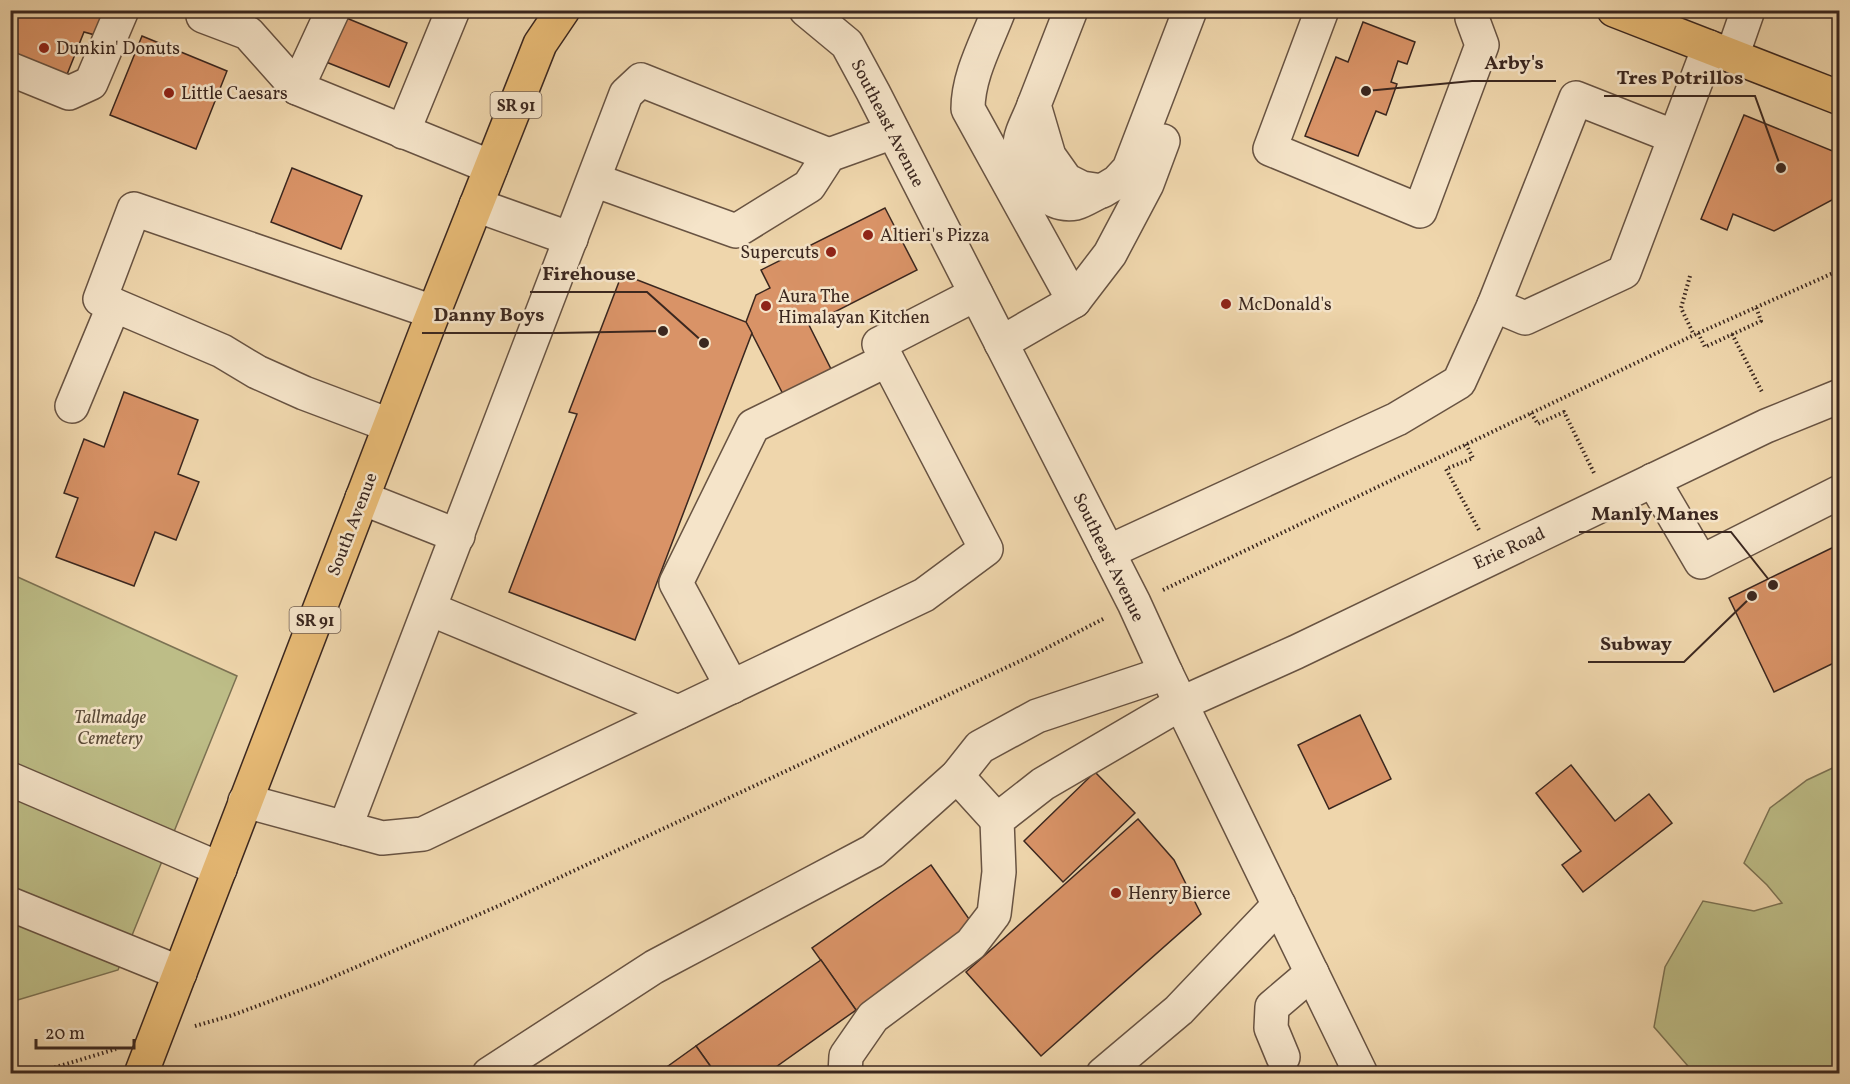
<svg xmlns="http://www.w3.org/2000/svg" width="1850" height="1084" font-family="Vollkorn,serif">
<rect width="100%" height="100%" fill="#efd6ac"/>
<filter id="stains"><feTurbulence type="fractalNoise" baseFrequency=".00333" numOctaves="4"/><feColorMatrix values="0 0 0 0 .2 0 0 0 0 .09 0 0 0 0 .02 0 0 0 .5 -.17"/></filter>
<radialGradient id="worn" r=".72"><stop offset=".6" stop-color="#630" stop-opacity="0"/><stop offset="1" stop-color="#630" stop-opacity=".3"/></radialGradient>
<g fill="#bdbd87" stroke="#7c7253" stroke-width="1.5">
<polygon points="11,574 237,676 118,970 11,1002"/>
<polygon points="1839,765 1839,1073 1694,1073 1654,1027 1665,967 1703,901 1754,911 1782,903 1767,885 1744,863 1770,808 1807,780"/>
</g>
<g fill="#d99367" stroke="#3b271f" stroke-width="1.5">
<polygon points="20,10 106,10 95,35 84,32 64,82 10,62 10,35"/>
<polygon points="344,17 407,43 389,87 326,62"/>
<polygon points="1363,22 1415,42 1407,64 1398,61 1391,82 1397,84 1386,115 1376,111 1358,156 1305,136 1336,57 1348,62"/>
<polygon points="142,36 227,71 196,149 110,115"/>
<polygon points="1744,115 1840,154 1840,181 1832,200 1774,231 1733,214 1727,230 1701,219"/>
<polygon points="292,168 362,196 341,249 271,222"/>
<polygon points="885,208 917,270 809,325 834,375 786,400 746,322 756,295 770,288 761,270"/>
<polygon points="622,274 746,322 752,333 635,640 509,592 577,414 569,412"/>
<polygon points="124,392 198,420 178,474 199,482 176,540 155,532 134,586 56,557 78,498 64,493 84,439 104,447"/>
<polygon points="1840,544 1840,660 1774,692 1729,598"/>
<polygon points="1360,715 1391,779 1329,809 1298,745"/>
<polygon points="1571,765 1615,821 1649,794 1672,823 1583,892 1562,865 1581,851 1536,793"/>
<polygon points="1095,772 1135,813 1063,882 1024,841"/>
<polygon points="1138,819 1174,860 1201,914 1041,1056 966,972"/>
<polygon points="931,865 974,926 856,1010 812,948"/>
<polygon points="821,960 856,1010 766,1074 716,1074 696,1046"/>
<polygon points="696,1046 716,1074 657,1074"/>
</g>
<g fill="none" stroke-linecap="round" stroke-linejoin="round">
<defs>
<g id="minor">
<polyline points="806,10 847,44 873,92 1134,603 1166,673 1361,1074"/>
<path d="M999,10C987,42 968,75 968,109L1074,301"/>
<polyline points="1071,10 1034,105 1049,156 1066,180 1082,188 1102,191 1117,182 1129,169 1190,10"/>
<polyline points="1322,10 1270,149 1420,211 1482,45 1472,18 1475,10"/>
<polyline points="203,16 248,33 297,88 491,167"/>
<polyline points="1732,56 1748,10"/>
<polyline points="10,69 69,93 91,83 122,10"/>
<polyline points="297,88 333,10"/>
<path d="M1034,105C1030,117 1020,133 1020,145C1019,173 1045,209 1076,203C1083,201 1091,196 1097,193"/>
<polyline points="403,132 453,10"/>
<polyline points="1675,137 1576,98 1494,305 1525,318 1624,272 1709,47"/>
<polyline points="594,180 736,231 809,186 829,155 893,132"/>
<polyline points="476,205 571,239"/>
<polyline points="1001,343 1074,301 1110,254 1147,184 1163,141"/>
<polyline points="72,406 114,305"/>
<polyline points="389,425 304,393 257,372 222,351 100,299 134,209 433,312"/>
<polyline points="1653,480 1701,562 1840,492"/>
<polyline points="362,498 458,536"/>
<polyline points="1108,552 1397,419 1459,382 1494,305"/>
<polyline points="430,609 678,712"/>
<polyline points="732,687 676,583 753,426 887,360"/>
<polyline points="957,776 997,820"/>
<polyline points="10,779 220,869"/>
<polyline points="245,801 382,838 423,834 924,595 986,549 879,344 976,294"/>
<polyline points="345,828 626,94 641,80 829,155"/>
<polyline points="10,904 180,973"/>
<polyline points="1283,1057 1271,1028 1272,1007 1312,973"/>
<polyline points="489,1074 654,967 873,851 957,776 980,747 1037,716 1166,673"/>
<polyline points="845,1074 846,1056 873,1017 971,944 994,914 999,872 997,820 1043,784 1180,704 1296,652 1766,426 1840,396"/>
<polyline points="1103,1074 1179,1010 1279,905"/>
</g>
<g id="major">
<polyline points="1614,10 1840,98"/>
<polyline points="141,1074 429,324 540,44 563,10"/>
</g>
</defs>
<use href="#minor" stroke="#685342" stroke-width="36"/>
<use href="#major" stroke="#3b271f" stroke-width="36"/>
<g stroke="#3b271f" stroke-width="4" stroke-dasharray="1.5 3" stroke-linecap="butt">
<polyline points="1690,276 1681,308 1694,335"/>
<polyline points="1698,333 1705,347 1761,321 1756,307"/>
<polyline points="1732,334 1762,392"/>
<polyline points="1531,413 1538,424 1564,412 1594,473"/>
<polyline points="1466,444 1473,458 1446,469 1479,530"/>
<polyline points="1163,590 1694,335 1840,270"/>
<polyline points="195,1026 233,1015 319,983 503,904 1035,654 1105,618"/>
<polyline points="33,1074 116,1049"/>
</g>
<use href="#minor" stroke="#f5e4c9" stroke-width="33"/>
<use href="#major" stroke="#e8bb76" stroke-width="33"/>
</g>
<g fill="#8f2418" stroke="#f5e4c9" stroke-width="2">
<circle cx="44" cy="48" r="6"/>
<circle cx="169" cy="93" r="6"/>
<circle cx="868" cy="235" r="6"/>
<circle cx="831" cy="252" r="6"/>
<circle cx="1226" cy="304" r="6"/>
<circle cx="766" cy="306" r="6"/>
<circle cx="1116" cy="893" r="6"/>
</g>
<g text-anchor="middle" stroke-width="5" stroke-linejoin="round" paint-order="stroke">
<g fill="#f5e4c9" stroke="#736052" stroke-width="1.5">
<rect x="490.5" y="92" width="51" height="26" rx="4.5"/>
<rect x="289.5" y="607" width="51" height="26" rx="4.5"/>
</g>
<g font-size="16" font-weight="bold" fill="#3b271f">
<text x="516" y="111">SR 91</text>
<text x="315" y="626">SR 91</text>
</g>
<g font-size="18" fill="#3b271f" stroke="#f5e4c9" text-anchor="start">
<text x="56" y="54">Dunkin' Donuts</text>
<text x="181" y="99">Little Caesars</text>
<text x="880" y="241">Altieri's Pizza</text>
<text x="819" y="258" text-anchor="end">Supercuts</text>
<text x="778" y="302">Aura The<tspan x="778" dy="21">Himalayan Kitchen</tspan></text>
<text x="1238" y="310">McDonald's</text>
<text x="1128" y="899">Henry Bierce</text>
</g>
<g font-size="18" fill="#3b271f" stroke="#f5e4c9">
<text transform="translate(888 123) rotate(63)" y="6">Southeast Avenue</text>
<text transform="translate(352 524) rotate(-69)" y="6">South Avenue</text>
<text transform="translate(1509 548) rotate(-25)" y="6">Erie Road</text>
<text transform="translate(1109 557) rotate(64)" y="6">Southeast Avenue</text>
</g>
<g font-size="18" font-style="italic" fill="#5c4c39" stroke="#f5e4c9">
<text x="110" y="723">Tallmadge<tspan x="110" dy="21">Cemetery</tspan></text>
</g>
</g>
<path fill="none" stroke="#3b271f" stroke-width="2" d="M1366 91L1472 81H1556M1781 168L1755 96H1604M704 343L647 292H530M663 331L557 333H422M1773 585L1731 532H1579M1752 596L1684 662H1588"/>
<g fill="#3b271f" stroke="#f5e4c9" stroke-width="2">
<circle cx="1366" cy="91" r="6"/>
<circle cx="1781" cy="168" r="6"/>
<circle cx="704" cy="343" r="6"/>
<circle cx="663" cy="331" r="6"/>
<circle cx="1773" cy="585" r="6"/>
<circle cx="1752" cy="596" r="6"/>
</g>
<g font-size="20" text-anchor="middle" font-weight="bold" fill="#3b271f" stroke="#f5e4c9" stroke-width="5" stroke-linejoin="round" paint-order="stroke">
<text x="1514" y="69">Arby's</text>
<text x="1680" y="84">Tres Potrillos</text>
<text x="589" y="280">Firehouse</text>
<text x="489" y="321">Danny Boys</text>
<text x="1655" y="520">Manly Manes</text>
<text x="1636" y="650">Subway</text>
</g>
<rect width="1850" height="1084" fill="none" stroke="#efd6ac" stroke-width="36"/>
<rect x="12" y="12" width="1826" height="1060" fill="none" stroke="#3b271f" stroke-width="3"/>
<rect x="18" y="18" width="1814" height="1048" fill="none" stroke="#3b271f" stroke-width="1.5"/>
<path d="M36 1039v9h98v-9" fill="none" stroke="#3b271f" stroke-width="3"/>
<text x="45" y="1039" font-size="18" fill="#3b271f" stroke="#f5e4c9" stroke-width="4.5" paint-order="stroke">20 m</text>
<rect width="100%" height="100%" filter="url(#stains)"/>
<rect width="100%" height="100%" fill="url(#worn)"/>
</svg>
